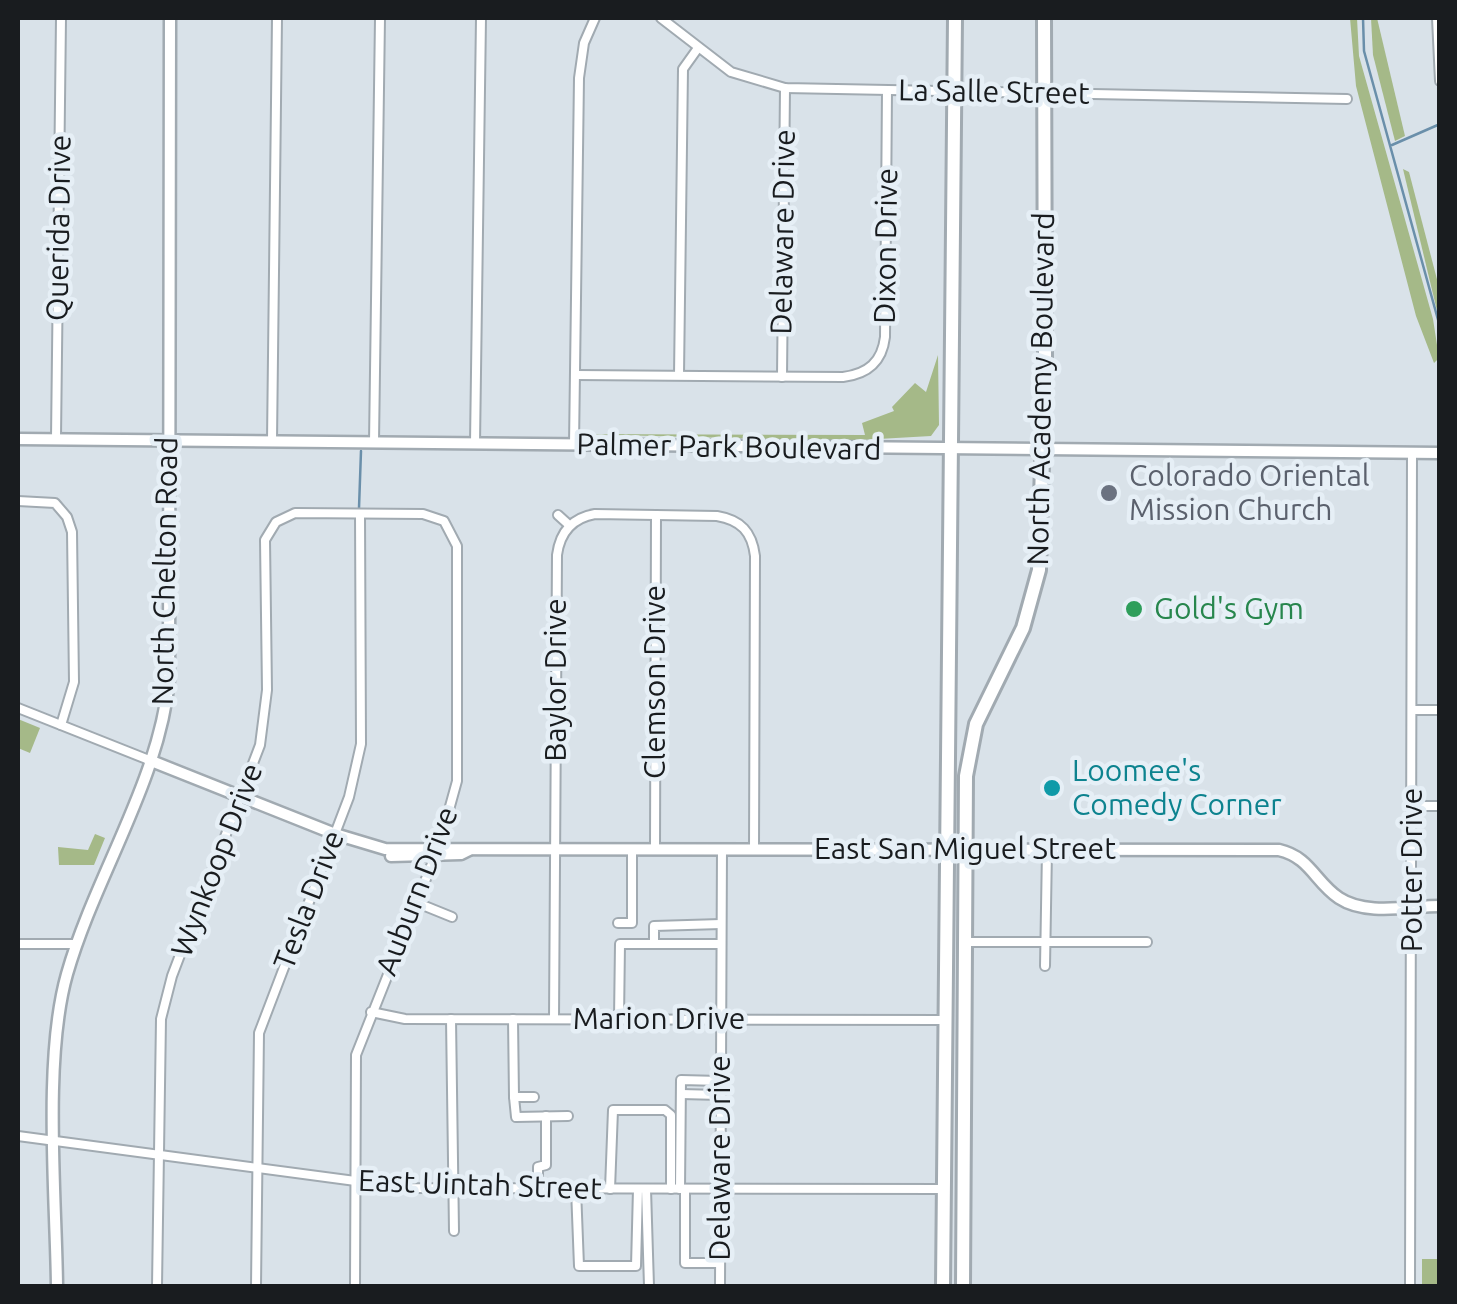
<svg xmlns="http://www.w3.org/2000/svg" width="1457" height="1304" font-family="Ubuntu,sans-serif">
<rect width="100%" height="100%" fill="#d9e2e9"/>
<g fill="#a5b988">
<polygon points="1350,18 1357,18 1359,56 1433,319 1439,358 1434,363 1416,316 1356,86"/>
<polygon points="1371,18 1377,18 1405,136 1395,141 1373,55"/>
<polygon points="1403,169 1409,172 1439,287 1439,319"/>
<polygon points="938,355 939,425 931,436 843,441 581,434 865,435 862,423 894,411 892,407 915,383 926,392"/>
<polygon points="18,719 40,728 30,753 18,748"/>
<polygon points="95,834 105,838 94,865 59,865 58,847 88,850"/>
<rect x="1422" y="1259" width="17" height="27"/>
</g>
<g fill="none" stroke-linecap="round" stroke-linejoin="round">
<g stroke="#6a8faa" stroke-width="2.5">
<polyline points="1363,18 1364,51 1440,327"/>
<polyline points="1392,145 1440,124"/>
<polyline points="359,508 361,451"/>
</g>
<defs>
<g id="street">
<polyline points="661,18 731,72 785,88 1347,99"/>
<polyline points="1437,18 1440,81"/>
<path d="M576,375L843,377C868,374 882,362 885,337L887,90"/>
<polyline points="679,375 683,69 698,48"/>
<polyline points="782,377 785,88"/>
<polyline points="56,438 61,18"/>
<polyline points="272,441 277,18"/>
<polyline points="374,442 380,18"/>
<polyline points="475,443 481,18"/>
<polyline points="574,445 579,78 584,43 595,18"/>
<polyline points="18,501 55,503 67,517 72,532 74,682 61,725"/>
<polyline points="558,515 569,525"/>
<polyline points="18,708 149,760"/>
<polyline points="1412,710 1440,710"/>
<polyline points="1412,806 1440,806"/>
<polyline points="655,849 656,515"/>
<polyline points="415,902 452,917"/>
<polyline points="618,923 632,923 632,849"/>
<polyline points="965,942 1147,942"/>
<polyline points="18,944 76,944"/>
<polyline points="654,944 654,926 721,924"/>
<polyline points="1045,966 1047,850"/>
<polyline points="371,1012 405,1019 946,1020"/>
<polyline points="451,1019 454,1231"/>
<polyline points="513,1019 514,1097 534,1097"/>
<path d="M554,1019L557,555C560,532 572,518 595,514L717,516C741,520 752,532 755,556L754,849"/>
<polyline points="619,1019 620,944 721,944"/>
<polyline points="681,1094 720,1095"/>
<polyline points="514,1097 516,1117 568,1116"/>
<polyline points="18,1136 408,1188 944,1189"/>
<polyline points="538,1189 538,1167 546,1165 546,1116"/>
<polyline points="576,1189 579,1266 636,1266 638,1189"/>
<polyline points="610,1189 613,1110 665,1110 671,1115 671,1189"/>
<polyline points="646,1189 649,1286"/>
<polyline points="680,1189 681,1080 720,1081"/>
<polyline points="685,1189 685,1263 720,1263"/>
<polyline points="157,1286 161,1019 172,976 260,745 267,690 265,540 276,522 295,513 423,514 444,521 457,546 457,781 439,846 356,1055 355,1286"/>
<polyline points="256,1286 259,1033 349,797 361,744 360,514"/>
<polyline points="720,1286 722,849"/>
<polyline points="1410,1286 1412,453"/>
</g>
<g id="secondary">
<polyline points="18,439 1440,453"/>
<path d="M149,760L335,834L385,849L1279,850C1310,857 1315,882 1339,898C1366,916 1409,906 1440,906"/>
<polyline points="391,856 461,854 469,850"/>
<path d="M57,1286C56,1197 43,1058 67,974C95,876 159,782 169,680L170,18"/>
</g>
<g id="highway">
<polyline points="943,1286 955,18"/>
<polyline points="963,1286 966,776 976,724 1023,628 1039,570 1045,359 1044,18"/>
</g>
</defs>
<use href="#street" stroke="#a1aab1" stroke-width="12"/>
<use href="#secondary" stroke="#a1aab1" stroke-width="15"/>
<use href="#highway" stroke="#a1aab1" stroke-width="18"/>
<use href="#street" stroke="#fff" stroke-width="8"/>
<use href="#secondary" stroke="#fff" stroke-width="10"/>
<use href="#highway" stroke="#fff" stroke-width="12"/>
</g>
<circle fill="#6b7280" stroke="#e6eff6" stroke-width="4" cx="1109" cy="493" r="10"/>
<circle fill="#2e9e5b" stroke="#e6eff6" stroke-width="4" cx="1134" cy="609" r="10"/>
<circle fill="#0f9aa8" stroke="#e6eff6" stroke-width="4" cx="1052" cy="788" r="10"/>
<g text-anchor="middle" stroke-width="9" stroke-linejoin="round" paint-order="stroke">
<g font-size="30" fill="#191c1f" stroke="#e6eff6">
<text transform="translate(994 92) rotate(1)" y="10">La Salle Street</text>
<text transform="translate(59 228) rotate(-89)" y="10">Querida Drive</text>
<text transform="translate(783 232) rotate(-89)" y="10">Delaware Drive</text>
<text transform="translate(886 246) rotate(-89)" y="10">Dixon Drive</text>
<text transform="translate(1041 389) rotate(-89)" y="10">North Academy Boulevard</text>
<text transform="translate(729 447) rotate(1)" y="10">Palmer Park Boulevard</text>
<text transform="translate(165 571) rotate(-89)" y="10">North Chelton Road</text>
<text transform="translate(556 680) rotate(-90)" y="10">Baylor Drive</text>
<text transform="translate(655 682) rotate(-90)" y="10">Clemson Drive</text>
<text x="965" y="859">East San Miguel Street</text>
<text transform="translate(217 860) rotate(-69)" y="10">Wynkoop Drive</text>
<text transform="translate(1412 870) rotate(-90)" y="10">Potter Drive</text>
<text transform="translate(417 891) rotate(-69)" y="10">Auburn Drive</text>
<text transform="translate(309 900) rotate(-69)" y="10">Tesla Drive</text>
<text x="659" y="1029">Marion Drive</text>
<text transform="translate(720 1158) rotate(-90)" y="10">Delaware Drive</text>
<text transform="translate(480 1185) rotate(2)" y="10">East Uintah Street</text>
</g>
<g font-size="30" fill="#5b616d" stroke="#e6eff6" text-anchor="start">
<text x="1129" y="486">Colorado Oriental<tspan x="1129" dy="34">Mission Church</tspan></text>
</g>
<g font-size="30" fill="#27864d" stroke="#e6eff6" text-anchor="start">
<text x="1154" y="619">Gold's Gym</text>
</g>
<g font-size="30" fill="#0d838f" stroke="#e6eff6" text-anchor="start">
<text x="1072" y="781">Loomee's<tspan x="1072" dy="34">Comedy Corner</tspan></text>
</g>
</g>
<rect width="1457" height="1304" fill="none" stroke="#191c1f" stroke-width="40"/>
</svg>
